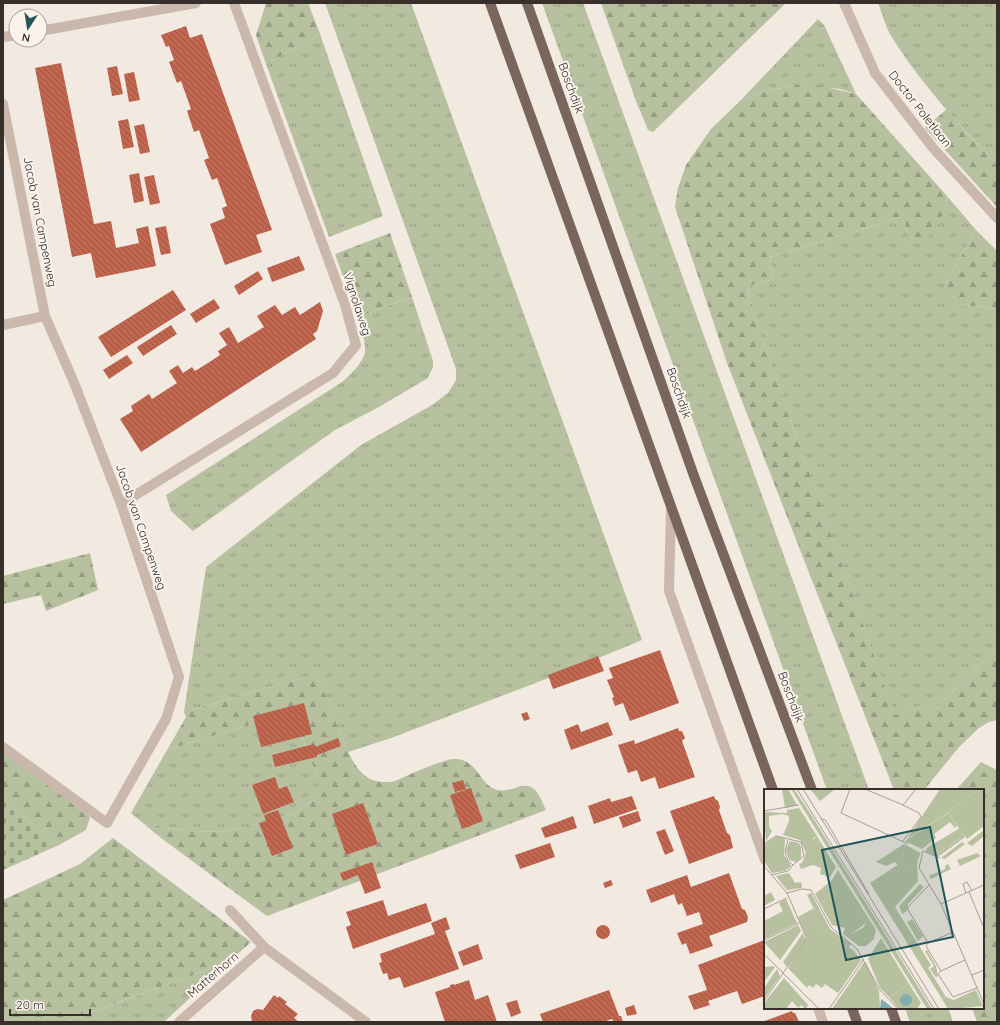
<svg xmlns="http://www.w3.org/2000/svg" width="1000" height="1025" font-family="Quicksand,sans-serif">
<defs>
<pattern id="grass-tufts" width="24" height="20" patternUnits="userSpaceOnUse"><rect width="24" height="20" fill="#b7c1a0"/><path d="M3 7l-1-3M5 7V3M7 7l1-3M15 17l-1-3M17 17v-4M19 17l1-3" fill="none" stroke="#969d83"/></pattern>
<pattern id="forest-firs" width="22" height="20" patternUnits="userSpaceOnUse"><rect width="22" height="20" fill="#b7c1a0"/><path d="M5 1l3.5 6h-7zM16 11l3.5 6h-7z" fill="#969d83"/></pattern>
<pattern id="cemetery-stones" width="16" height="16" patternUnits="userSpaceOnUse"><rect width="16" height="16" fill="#b7c1a0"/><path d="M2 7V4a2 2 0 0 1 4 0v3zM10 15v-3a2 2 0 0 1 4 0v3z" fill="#969d83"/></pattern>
<pattern id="building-back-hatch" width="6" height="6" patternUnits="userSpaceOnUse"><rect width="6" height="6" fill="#c1664f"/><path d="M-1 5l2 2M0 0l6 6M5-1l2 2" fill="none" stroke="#9e5442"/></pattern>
</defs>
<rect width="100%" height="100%" fill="#f2e9e0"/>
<g fill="url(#grass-tufts)">
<polygon points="325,3 411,3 642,640 572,669 391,738 348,752 321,685 314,676 309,676 184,712 206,567 361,445 432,405 448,393 456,380 456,369"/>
<polygon points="542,3 583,3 869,790 827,790"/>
<path d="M878,3H997V165C959,124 919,82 890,34C885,25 882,13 878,3Z"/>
<polygon points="818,19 824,25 856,94 840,89 796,85 767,91 741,100"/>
<polygon points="320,34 383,216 329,237 266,64"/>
<polygon points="947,196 976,230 945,285 958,305 986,307 997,310 997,648 930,714 920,706 895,716 748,299 749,286 773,279 770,257 902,217 912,242 945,211"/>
<path d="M412,297L433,361V367L428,378L379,407L335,430L193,531L171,511L166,495L342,382C350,375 363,363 365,352C366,344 361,325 358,317Z"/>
<polygon points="288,713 298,725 318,779 318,791 312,801 295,813 254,825 224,832 192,831 144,824 131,813 167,750"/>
<polygon points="229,962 164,1022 64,1022 70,1020"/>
<polygon points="905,1008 948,1008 953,1022 910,1022"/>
</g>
<g fill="url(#forest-firs)">
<polygon points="266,3 308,3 320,34 266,64 256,35"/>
<polygon points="601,3 786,3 653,132 648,130 636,101"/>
<polygon points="796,85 821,86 856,94 947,196 945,211 928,237 921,244 912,242 902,217 770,257 773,279 749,286 748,299 895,715 921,706 930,714 997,648 997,720 989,722 979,728 959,747 924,790 894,790 727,363 675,207 678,188 686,165 711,129 741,100 767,91"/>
<polygon points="947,109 965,131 997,165 997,207 925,128"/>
<polygon points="976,230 997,251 997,310 986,307 958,305 945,295 945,285"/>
<polygon points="390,233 412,297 358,317 335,254"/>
<polygon points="90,553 98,590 46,611 41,595 3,604 3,576"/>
<path d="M309,676H314L321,685C327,699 333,713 338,727C347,748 356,782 383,782C388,782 391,782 395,781C409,775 442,759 455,759C478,759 479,785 497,790C502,791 510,790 515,788C535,780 539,795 546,810L267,916L161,838L144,824L192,831L224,832L254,825L295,813L312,801L318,791V779L298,725L288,713L167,750L186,717L184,712Z"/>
<polygon points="3,750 90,817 86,830 59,845 3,800"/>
<polygon points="981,762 997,770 997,1022 977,1022 972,1008 983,1008 983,790 956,790"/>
<polygon points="113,838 251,942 229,962 64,1022 3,1022 3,900 80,864"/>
</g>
<polygon fill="url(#cemetery-stones)" points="3,800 59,845 3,870"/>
<g fill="url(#building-back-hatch)">
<polygon points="186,26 190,38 202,34 272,230 256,235 262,252 225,265 210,224 225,218 222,208 227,206 217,178 212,180 204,160 209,158 199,130 194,132 187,111 191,109 181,81 177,83 169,62 174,60 169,46 166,47 161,35"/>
<polygon points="61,63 94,224 111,221 116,248 139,243 136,229 148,226 156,266 96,278 91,253 72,257 35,68"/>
<polygon points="117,66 123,94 112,96 107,68"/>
<polygon points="134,72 140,100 129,102 124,74"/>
<polygon points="128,119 134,147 123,149 118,121"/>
<polygon points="144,124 150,152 140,154 134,126"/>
<polygon points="139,173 144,201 134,203 129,175"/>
<polygon points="154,175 160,203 150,205 144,177"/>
<polygon points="166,226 171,253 161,255 155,228"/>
<polygon points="299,256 305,270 272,282 267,268"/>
<polygon points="258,271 263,279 239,295 234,286"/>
<polygon points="173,290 186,310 111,357 98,337"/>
<polygon points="214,299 220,308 196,323 190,314"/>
<polygon points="320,302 323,311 317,331 313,334 316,339 141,452 120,419 133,411 131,406 149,394 152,399 177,383 169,371 178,365 183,373 192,367 195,371 208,363 220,355 218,351 227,345 219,333 229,327 238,343 264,327 257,316 275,305 282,315 295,307 300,315"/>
<polygon points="171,325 177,334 143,356 137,347"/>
<polygon points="127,355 133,363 109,379 103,370"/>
<polygon points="660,650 679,703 630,721 623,703 615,706 612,698 614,697 607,680 613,678 609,668"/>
<polygon points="598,656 604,671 553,689 548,675"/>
<polygon points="304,703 312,734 261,747 253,716"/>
<polygon points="527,712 530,719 524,721 521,714"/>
<polygon points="608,722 613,735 571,750 564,730 578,724 581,732"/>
<polygon points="678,728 679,731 682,731 685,738 682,741 695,777 659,789 655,777 641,782 637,770 628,773 618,745 634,740 635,744"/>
<polygon points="338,738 341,746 317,755 317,757 275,767 272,755 314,744 315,747"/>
<polygon points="275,777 279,789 287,786 294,802 263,814 252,785"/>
<polygon points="463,780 466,789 455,792 452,783"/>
<polygon points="470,788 471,788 483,821 462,829 450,795"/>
<polygon points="632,796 637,809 594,824 588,806 610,798 611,802"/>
<polygon points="714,796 715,799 718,801 720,807 719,810 727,833 730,835 733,848 689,864 670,811"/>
<polygon points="363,803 378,844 346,855 332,814"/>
<polygon points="278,810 293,848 272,856 259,823 266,821 264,815"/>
<polygon points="638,811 641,821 623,828 619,817"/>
<polygon points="573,816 577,828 545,838 541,828"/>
<polygon points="665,829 674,851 665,855 656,832"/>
<polygon points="550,843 555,857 520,869 515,855"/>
<polygon points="372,862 381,888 365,894 358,875 343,881 340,873"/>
<polygon points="729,873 742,909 745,910 748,917 747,922 709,936 713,946 690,954 686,943 682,945 677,933 703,924 699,912 687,916 682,903 678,905 674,894 651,903 646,890 687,875 691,887"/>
<polygon points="611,880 613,885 605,888 603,883"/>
<polygon points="383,900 388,916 426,903 432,921 353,949 346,927 351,925 346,912"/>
<polygon points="446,917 450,929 445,931 459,969 404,988 400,977 389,980 387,973 383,974 379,963 382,962 380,954 435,934 431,923"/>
<circle cx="603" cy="932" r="7"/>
<polygon points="765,940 765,996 742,1004 737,991 708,1001 710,1005 694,1010 688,996 707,990 698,965"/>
<polygon points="478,944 483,959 463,966 458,952"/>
<polygon points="469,980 475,1000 488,995 497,1022 445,1022 435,992 450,987 450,985 454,984 454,985"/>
<polygon points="609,990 619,1016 621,1016 623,1022 614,1022 612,1019 603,1022 543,1022 540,1014"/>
<polygon points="274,995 278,998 279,996 287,1002 285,1004 298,1014 294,1018 299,1022 253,1022 252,1021 251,1016 253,1011 257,1009 263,1010"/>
<polygon points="517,1000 521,1013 511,1017 506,1003"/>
<polygon points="634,1005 637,1014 627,1016 625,1008"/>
<polygon points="792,1011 793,1013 795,1013 799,1022 762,1022"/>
</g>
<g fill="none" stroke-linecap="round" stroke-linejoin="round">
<polyline stroke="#cab8ac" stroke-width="10" points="844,3 875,73 933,148 997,218"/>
<g stroke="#cab8ac" stroke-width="10">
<polyline points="40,31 196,3"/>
<polyline points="3,37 16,35"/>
<polyline points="3,104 45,316 75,385 121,504 179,677 166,719 107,823 3,747"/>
<polyline points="3,325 45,316"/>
<polyline points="121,504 333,373 356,345 345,305 234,3"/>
<polyline points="671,509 669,591 765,860"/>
<polyline points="230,910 264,947 366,1022"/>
<polyline points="818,1008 823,1022"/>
<polyline points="179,1022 264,947"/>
</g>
<g stroke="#79655c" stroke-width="10">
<polyline points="490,3 773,790"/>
<polyline points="527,3 694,476 812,790"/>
<polyline points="852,1008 857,1022"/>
<polyline points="891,1008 896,1022"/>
</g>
</g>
<g text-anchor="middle" stroke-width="4" stroke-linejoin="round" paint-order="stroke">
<g font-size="12" fill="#382e2a" stroke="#faf3ec">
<text transform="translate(571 88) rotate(70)" y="4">Boschdijk</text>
<text transform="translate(920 109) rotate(52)" y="4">Doctor Poletlaan</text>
<text transform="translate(40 222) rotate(79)" y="4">Jacob van Campenweg</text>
<text transform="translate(357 304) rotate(72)" y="4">Vignolaweg</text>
<text transform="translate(679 393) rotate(71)" y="4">Boschdijk</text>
<text transform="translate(141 527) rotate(71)" y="4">Jacob van Campenweg</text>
<text transform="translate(791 697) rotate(69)" y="4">Boschdijk</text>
<text transform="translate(213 975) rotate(-41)" y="4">Matterhorn</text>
</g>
</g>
<g transform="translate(764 789)">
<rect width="220" height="220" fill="#f2e9e0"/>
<path d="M27,0H30L46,24L168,220H163ZM176,0H214L185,23L143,50ZM220,41V47L208,57L203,54ZM13,47L21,50L20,66L27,77L21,82L8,84L0,72V56ZM53,47L56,52L46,61V71L38,74L42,64L36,50H50ZM26,52L35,54L37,58V69L32,73L25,71L22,61ZM157,63L154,71L142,78L137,71L139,67L146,64ZM135,75L140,82L153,76L154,92L131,118L167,176L164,179L182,208L178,210L106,94ZM25,84L31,94L37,93L38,99L23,101L12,87ZM77,91L102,134L83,148L79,145L81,139L68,136L57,116L73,92ZM156,95L160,98L144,115L143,122L138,125L135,117ZM22,110L33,134L0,150V132L19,122L15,114ZM50,119L42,133L45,130L47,131L89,161L97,171L74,204L61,195L58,199L52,195L49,199L45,196L43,199L24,179L43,149L34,128ZM148,130L159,147L154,152L143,133ZM34,136L37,142L16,171L0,153ZM39,144L41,151L23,178L19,173ZM101,172L115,202L116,220H68ZM13,180L16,187L0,210V199ZM20,189L44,216L42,220L37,216L34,219L28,212L22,220H0V214ZM145,195L157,214L153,220H135L125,208ZM212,201L219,217L188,220L186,217L195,211L194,209Z" fill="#b7c1a0"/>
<path d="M18,0H24L33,16L21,19ZM46,0H70V1L56,12ZM35,19L53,47L43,53L19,46L25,32V27L19,25L5,27V38L8,42L2,52L0,23L23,24V21ZM184,24L193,37L191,39L186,33L170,45L172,49L158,60L141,52ZM195,39L201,48L178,65L173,68L161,62L164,58L175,64L197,48L193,41ZM56,52L72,78L66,88L56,85L57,79L49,76L37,80L35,75L46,71V61ZM198,53L201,55L181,70L177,69ZM140,55L155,63L139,67L137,70L141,77L154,71L153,76L140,82L131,73L122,77L112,73ZM213,64L217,67L196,77L193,71ZM184,75L187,80L167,90L165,87L181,80V77ZM74,81L112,141L110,150L102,157H95L83,148L85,143L88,145L100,138L102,134L77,92L73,93L57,116L51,105L67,92ZM47,104L66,140L87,155L85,158L45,130L42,134L41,132L50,120L43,106ZM117,149L145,195L125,208L116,199L104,170ZM163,161L172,177L174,187L172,188L166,180L170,177L161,162ZM10,177L11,178L0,193V178ZM96,195L97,207L91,210L86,203ZM182,208L190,211L194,209L195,211L186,217L188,220H184L178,210Z" fill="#b7c1a0"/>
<path d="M214,0H220V37L203,50L184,24ZM193,41L198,47L175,64L164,58Z" fill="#b7c1a0"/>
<path d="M7,103L11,111L0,117V107Z" fill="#b7c1a0"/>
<path d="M136 211a6 6 0 1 1 12 0a6 6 0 1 1-12 0ZM117,210L124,215L130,220H116Z" fill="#80aeae"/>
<path fill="none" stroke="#a89e97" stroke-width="1" d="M33,0L170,220M39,0L175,220M86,0L77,24L144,55M101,0L139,16L152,0M139,16L155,24L157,28L139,52M0,22L35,16M57,29L62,32L105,105M0,55L12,47L37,53L40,67L29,76L24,72L21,63L24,51M176,69L159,62L155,79L177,115L220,215M0,77L23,104L42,148L41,152L0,212M8,86L24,82L29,76M205,103L220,139M23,104L38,100L47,101L67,138L93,160L116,201L134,220M202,104L199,95L203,93L208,102M177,115L220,96M0,120L23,109M0,151L35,134M164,154L143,119L165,96M164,154L162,157L177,182L201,171M164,154L189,143M0,165L55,220M177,182L174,185L189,208L213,199M208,186L220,181M65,220L100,170"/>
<path fill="#215758" fill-opacity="0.15" stroke="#215758" stroke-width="2" d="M166,38L189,148L82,171L58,61Z"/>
<rect width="220" height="220" fill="none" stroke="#382e2a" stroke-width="2"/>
</g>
<rect width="1000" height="1025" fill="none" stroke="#382e2a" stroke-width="8"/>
<g transform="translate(28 28) rotate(192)"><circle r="19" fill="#faf3ec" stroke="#aca49e"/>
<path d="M0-3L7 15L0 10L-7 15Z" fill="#215758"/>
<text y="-6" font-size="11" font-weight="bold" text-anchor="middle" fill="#382e2a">N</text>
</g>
<path d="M10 1009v6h80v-6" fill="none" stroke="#382e2a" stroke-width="2"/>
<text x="16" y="1009" font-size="12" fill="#382e2a" stroke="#faf3ec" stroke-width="3" paint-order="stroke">20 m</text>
</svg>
